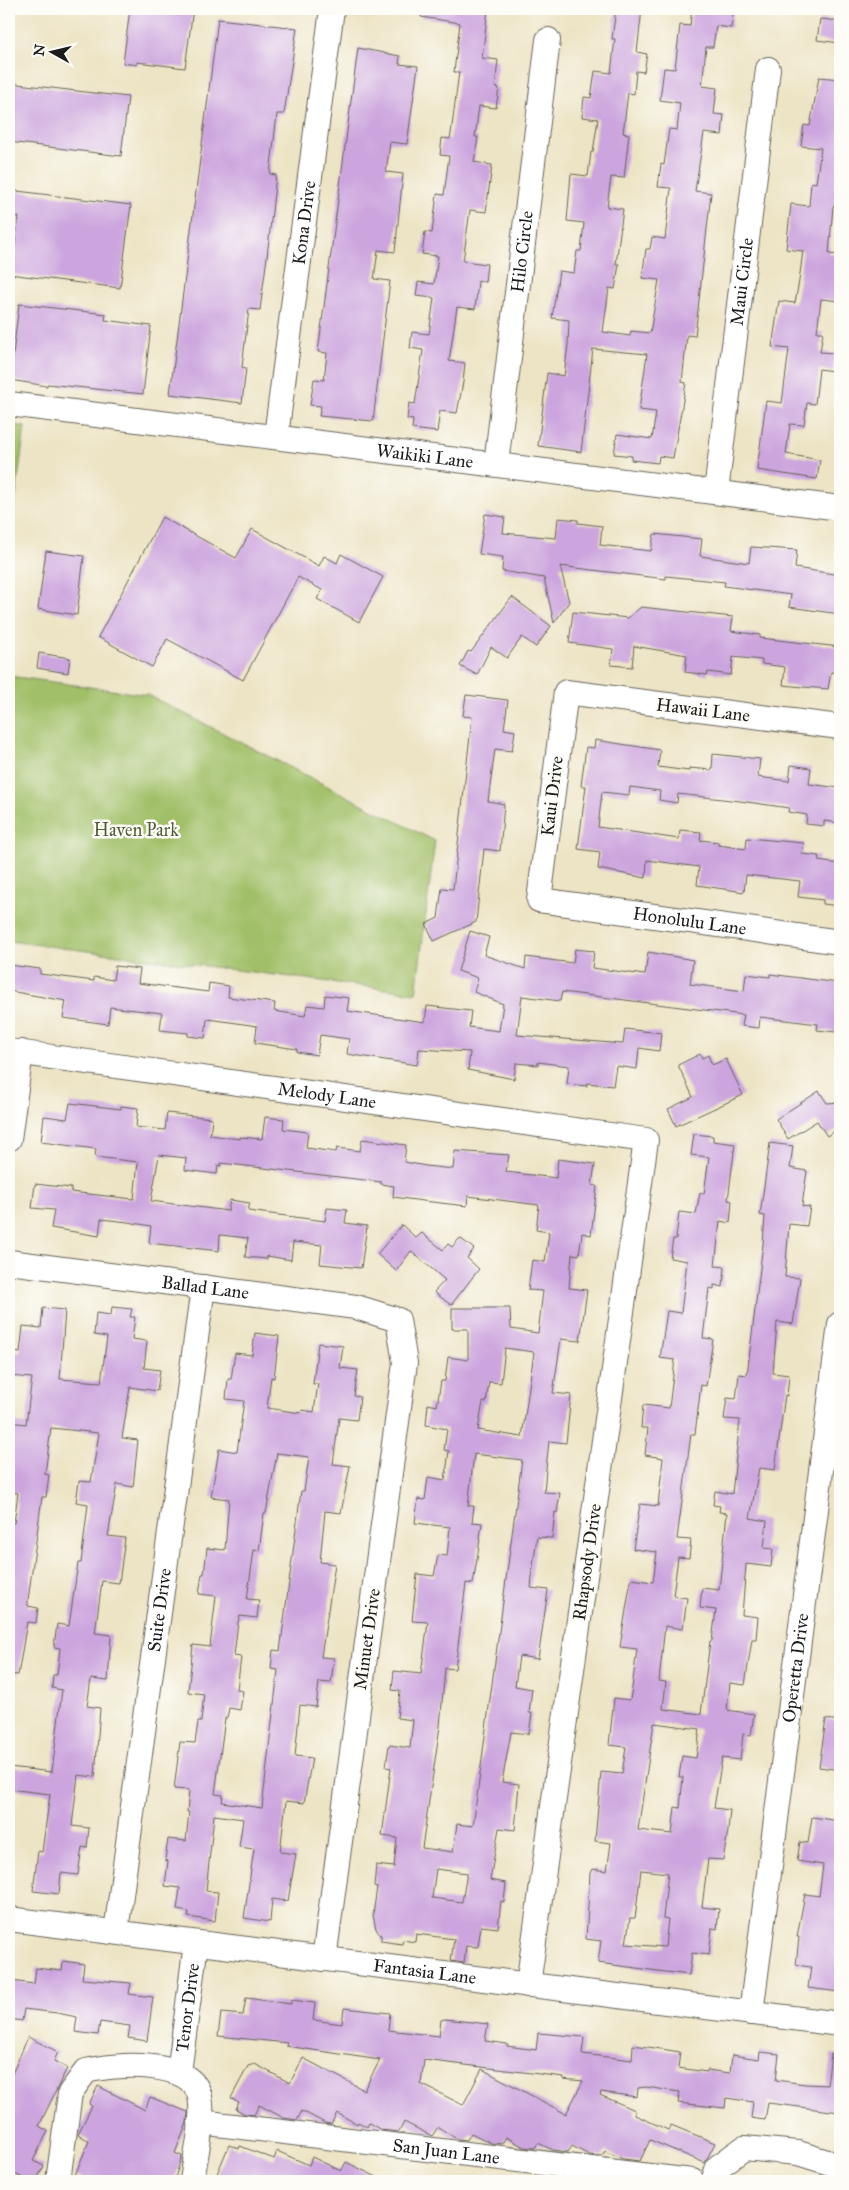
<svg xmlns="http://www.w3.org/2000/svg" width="849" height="2190" font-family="'IM FELL Great Primer',serif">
<rect width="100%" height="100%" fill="#fdfcf7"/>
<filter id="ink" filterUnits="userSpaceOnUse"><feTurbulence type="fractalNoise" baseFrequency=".02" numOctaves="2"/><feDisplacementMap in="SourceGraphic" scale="10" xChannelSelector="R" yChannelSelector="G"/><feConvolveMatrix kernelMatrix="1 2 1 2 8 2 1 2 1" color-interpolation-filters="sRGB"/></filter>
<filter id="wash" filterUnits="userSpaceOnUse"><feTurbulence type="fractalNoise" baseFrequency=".0096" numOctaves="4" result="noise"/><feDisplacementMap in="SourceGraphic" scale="20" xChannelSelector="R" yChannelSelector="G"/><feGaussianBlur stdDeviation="1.12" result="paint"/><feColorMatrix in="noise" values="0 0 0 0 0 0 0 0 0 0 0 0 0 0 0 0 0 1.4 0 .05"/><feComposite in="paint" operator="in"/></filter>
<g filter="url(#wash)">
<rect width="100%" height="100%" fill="#ede4c5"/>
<g fill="#a1bf67" stroke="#5e6e42">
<polygon points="9,424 25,427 9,546"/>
<polygon points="9,676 148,695 435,841 416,993 9,941"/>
</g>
<g id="blocks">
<g fill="#cca5de" fill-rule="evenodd">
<polygon points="130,9 193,9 185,68 137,62 137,65 123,63"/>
<polygon points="422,9 488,9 482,58 498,60 495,87 499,88 496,108 479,106 475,137 478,137 474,162 492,165 486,212 470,210 463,261 487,264 485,282 478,281 475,309 457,307 449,361 465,363 463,382 457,413 440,411 437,432 412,429 413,420 407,419 409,403 415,404 423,350 410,348 412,332 429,334 434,298 416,296 418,282 434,284 438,256 422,254 425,232 432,233 437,194 444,195 449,156 440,155 442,138 450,139 451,134 459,72 454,72 460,23 421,17"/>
<polygon points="616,9 642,9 637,52 647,54 644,72 636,71 634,94 628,93 623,133 629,134 624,178 611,177 607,207 623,209 616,264 619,264 615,289 609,288 603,332 630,336 631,331 650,333 659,280 642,278 646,249 650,249 652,237 665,239 671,188 658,187 661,164 664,165 669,129 677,130 680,103 660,100 664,68 675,69 680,25 690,26 692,9 734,9 731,28 716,26 713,47 706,47 702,86 717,88 714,114 724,115 722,135 704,133 695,191 711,193 695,336 687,335 682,382 686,383 673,458 659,456 658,463 631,460 632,456 614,454 617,434 652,439 656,412 639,410 647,354 593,349 581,452 538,446 547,373 564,376 568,345 569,320 552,318 559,271 574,273 577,251 581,251 584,223 567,221 571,174 588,176 591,152 593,152 598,119 582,117 584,97 591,98 595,71 611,73 615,39 612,39"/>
<polygon points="218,19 297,28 284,114 277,114 270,174 276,175 267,257 260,310 249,309 242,367 246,368 242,403 170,394"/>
<polygon points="820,19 840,21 840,43 817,40"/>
<polygon points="358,48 400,56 399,64 418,66 407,144 390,142 386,172 403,174 395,252 378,250 374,279 390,281 373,421 319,416 321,406 310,405 314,379 324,380 327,353 318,352"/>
<polygon points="819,77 840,79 840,207 833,206 829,254 840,255 840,301 821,299 817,332 823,332 820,352 835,353 833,371 819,369 815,404 807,403 804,425 790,424 786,454 820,460 817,479 757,470 766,401 782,403 789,349 772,347 779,301 795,303 799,281 803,251 786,249 791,204 809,206 811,182 816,183 821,148 801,146 804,125 810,126"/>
<polygon points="9,83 128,97 121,156 9,142"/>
<polygon points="9,190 131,205 120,288 9,274 9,250 14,251 19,217 9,215"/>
<polygon points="19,304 106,314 105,320 151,326 143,394 47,384 47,386 10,380"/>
<polygon points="485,514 505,517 503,533 556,538 558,518 578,520 578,523 602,526 600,545 651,551 654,534 702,539 700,556 749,563 751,547 797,550 795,568 840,575 840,614 789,607 791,595 724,586 725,582 666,576 666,579 560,566 569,602 554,623 544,578 502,571 503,557 479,554"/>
<polygon points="162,517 236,558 252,529 319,566 324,556 337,563 341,554 383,577 359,622 317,599 322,590 298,577 243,680 167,639 152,667 98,637"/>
<polygon points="46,551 84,556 77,615 38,609"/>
<polygon points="512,597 551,626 536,647 522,637 507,658 491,647 477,675 460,666 468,651 471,652"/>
<polygon points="641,607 733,617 731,631 760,635 760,638 840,647 840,673 831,672 828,689 803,687 783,685 785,667 762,664 762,660 733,657 731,675 708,672 707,675 685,672 687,655 634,646 632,667 611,665 613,649 569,643 573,612 628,618"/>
<polygon points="39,653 70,658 68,673 37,668"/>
<polygon points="466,695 508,700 504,729 515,731 512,751 495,749 488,801 504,804 500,851 484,849 476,922 434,941 426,924 438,918 442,888 453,889 472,717 463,716"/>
<polygon points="595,740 660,750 658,767 689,771 689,768 712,770 713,754 760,759 758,777 789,781 791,765 811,768 809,784 840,788 840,823 824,821 824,826 806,824 807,815 788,812 789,808 740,801 678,794 677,803 659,800 660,791 630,787 629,795 602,792 598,827 679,839 680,830 701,832 700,840 718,842 718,845 746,849 747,838 804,843 802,854 819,856 818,861 840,864 840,906 823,904 823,900 798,897 800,881 746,875 744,892 697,885 699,867 647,860 646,878 598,869 600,852 578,849 586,786 581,786 586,747 594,748"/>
<polygon points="470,931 489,937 484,955 525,969 526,957 573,963 575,949 594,951 592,968 645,975 648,952 693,960 690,984 744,991 746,974 770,977 770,974 838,983 836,1000 840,1001 840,1029 837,1028 836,1032 817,1030 818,1024 760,1017 759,1028 742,1026 744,1015 562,992 560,1001 522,996 517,1035 623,1044 625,1029 661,1033 659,1051 639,1048 637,1069 616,1066 613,1086 587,1083 587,1086 567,1084 569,1066 538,1062 538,1065 516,1063 514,1079 468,1070 470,1052 419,1049 417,1065 347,1054 349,1039 320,1035 317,1055 297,1052 297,1049 255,1043 257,1026 237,1023 207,1019 205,1038 188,1036 188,1033 160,1030 162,1013 110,1007 108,1024 63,1018 66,1001 9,991 9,965 40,969 40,974 94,981 94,977 113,980 115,966 140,969 138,983 208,992 209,983 229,986 228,997 275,1003 274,1011 305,1016 307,1005 324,1007 325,995 349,998 347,1011 425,1022 427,1006 471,1011 469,1027 499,1031 503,1004 474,992 478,978 458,971"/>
<polygon points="700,1054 702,1058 708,1055 712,1065 726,1059 743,1095 676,1126 668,1109 693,1097 678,1065"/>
<polygon points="819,1091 827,1103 840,1102 840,1128 827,1136 817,1121 788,1139 776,1119"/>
<path d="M70,1103L121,1109V1106L138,1108L136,1127L165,1130L167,1113L212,1118L210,1135L240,1139V1137L262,1139L265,1117L284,1119L283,1129L308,1132L306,1148L336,1152L337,1148L360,1151L362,1139L406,1145L404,1162L426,1166L453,1169L455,1151L509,1155L506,1172L556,1178L558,1159L595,1164L592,1185L597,1186L591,1235L582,1233L579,1255L572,1254L569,1288L587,1290L580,1341L561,1339L553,1393L571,1395L566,1443L549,1441L546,1469L544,1492L560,1493L557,1513L555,1512L552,1538L537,1537L533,1566L531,1588L548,1590L545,1611L538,1659L519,1656L515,1686L532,1689L529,1713H532L529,1734L511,1732L502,1782L519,1784L515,1830L499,1828L490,1880L506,1883L504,1902L501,1901L498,1928L481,1926L478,1947L466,1946L464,1963L451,1961L454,1939L416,1934L415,1942L403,1940L402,1944L381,1941V1935L376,1929L373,1915L377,1887L374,1886L376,1865L394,1867L397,1838L382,1836L391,1768L386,1767L389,1745L410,1748L413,1720L397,1718L400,1691L392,1690L394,1671L421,1674L428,1622L412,1621L417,1574L434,1576L438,1555L447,1556L450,1527L415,1523L418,1499L425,1500L428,1477L445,1480L449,1451L444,1450L447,1429L426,1425L428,1404L437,1406L441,1381H445L448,1357L468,1360V1329H452V1308H510L511,1329L538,1333L543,1291L528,1290L532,1260L545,1262L549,1232L536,1230L539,1205L468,1196L467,1206L423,1201L393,1197L394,1186L381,1184V1182L221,1163V1166L218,1165L217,1174L185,1170L186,1158L159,1155L151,1201L228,1211L230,1200L250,1203L248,1211L325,1221L327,1208L347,1210L345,1223L367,1226L361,1268L320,1264L322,1245L293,1242L291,1260L267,1256V1259L245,1257L248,1238L220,1235L219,1251L149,1243L151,1226L128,1222L101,1219L99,1236L51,1228L54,1210L32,1208L35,1184L71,1188V1192L134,1199L138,1162L95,1157L96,1149L41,1142L44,1116L67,1119ZM505,1348L534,1352L522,1437L478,1430L483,1402L486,1403L489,1382L501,1383ZM474,1454L522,1460L473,1826L457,1824L453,1852L422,1848L440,1726L445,1668L455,1669L466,1583L473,1584L478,1553L482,1523L472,1522L474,1506H468ZM436,1869L467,1873L462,1902L432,1898Z"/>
<path d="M694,1134L713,1136V1141L735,1144L728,1200L732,1201L730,1223L720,1221L715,1266L725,1267L723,1287L714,1285V1289L709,1288L703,1338L713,1339L706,1386L701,1385L695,1434H691L677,1539L691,1540L689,1558L678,1557L673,1596L687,1598L683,1629L665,1626L659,1681L666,1682L663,1709L701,1714L710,1641H712L716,1610L700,1608L702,1588L719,1590L727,1513L719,1512L720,1506L713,1505L715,1491L732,1494L740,1420L724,1419L727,1398L736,1399L739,1374L747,1375L763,1244L765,1216L760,1215L770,1143L793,1146L790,1168L807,1171L802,1206L810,1207L807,1226L789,1224L785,1277L800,1278L793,1324L777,1322L773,1373L789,1375L787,1396L785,1395L775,1470L759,1468L750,1518L767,1521L764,1548L773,1549L771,1567L746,1564L742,1615L758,1617L756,1639H752L745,1685L730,1683L727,1710L754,1714L751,1735L743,1734L740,1760L722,1758L714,1808L730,1810L728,1831L723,1860L708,1859L702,1907L719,1909L717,1929L712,1928L709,1955L692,1953L689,1975L598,1963L601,1941L586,1939L590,1873L592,1869L607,1871L611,1843L595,1841L601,1772L622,1774L626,1747L609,1745L614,1698L630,1700L632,1688L637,1649L620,1647L631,1579L653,1582L657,1552L633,1549L640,1504L658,1506L663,1458L645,1455L648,1428H641L643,1405L669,1408L675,1360L660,1358L667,1311L681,1313L687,1261L670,1258L673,1239H676L679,1212L696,1214L700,1193L704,1194L709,1157L691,1155ZM654,1723L700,1729L696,1758L682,1756L679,1777H683L680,1808L675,1807L672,1834L638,1830ZM641,1870L668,1873L663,1918L668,1919L665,1947L626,1944L630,1918H635Z"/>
<polygon points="402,1225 416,1238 422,1233 443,1250 448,1244 452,1247 460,1238 474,1249 467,1258 479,1269 451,1305 434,1292 445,1280 411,1251 396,1271 377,1254"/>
<polygon points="112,1307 132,1309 130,1317 135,1317 132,1339 147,1341 144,1368 160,1370 157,1391 130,1387 122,1438 138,1440 133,1487 117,1484 108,1536 125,1538 119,1583 102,1581 95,1633 111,1635 108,1681 91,1679 87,1706 100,1708 95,1777 78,1775 72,1826 89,1828 87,1848 82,1847 78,1875 61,1873 59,1894 33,1891 38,1851 42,1852 50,1794 9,1789 9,1767 52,1772 62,1690 52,1688 53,1675 57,1675 60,1648 54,1647 57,1624 69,1626 78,1563 81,1563 88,1504 76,1502 79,1481 91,1482 99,1433 51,1428 45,1474 49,1475 46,1497 42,1497 28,1600 28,1606 38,1608 36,1623 27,1622 18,1675 9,1674 9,1522 14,1523 18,1493 9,1492 9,1422 26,1424 32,1378 9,1376 9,1351 20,1353 23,1326 41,1328 43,1308 65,1310 60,1379 101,1382 107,1337 94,1335 96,1313 111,1315"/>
<path d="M255,1333L279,1336L274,1378L271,1377L267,1408L301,1413L302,1410L314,1412L318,1384H313L318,1343L343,1346L340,1368L358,1370L354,1396L360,1397L357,1420L339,1418L333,1464L350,1466L341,1513L325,1511L320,1562L335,1564L321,1657L334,1658L331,1683L319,1682L316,1707L300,1705L295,1756L312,1758L304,1803L286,1801L280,1852L296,1854L288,1901L272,1899L270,1922L244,1918L254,1849L239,1847L243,1819L214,1815L206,1891L218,1892L215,1921L188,1917L189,1912L177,1910L180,1888L165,1886L168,1861L165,1860L168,1839L186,1841L189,1812H187L189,1790L174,1789L180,1742L195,1743L198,1722H201L204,1694L188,1692L191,1665L193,1645L210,1647L216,1596L199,1594L202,1574H204L207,1548L225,1550L229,1499L211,1497L219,1449L237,1452L244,1401L226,1399L228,1379H231L235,1353L252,1355ZM277,1453L309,1457L304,1491H301L280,1651L273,1650L271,1669L278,1670L262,1808L222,1802L223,1795L215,1794L225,1718H227L229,1708L240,1710L243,1691L237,1690L241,1657L234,1656L238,1622L240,1616L257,1618L259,1600L247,1599L254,1550L259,1551L264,1513H266Z"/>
<polygon points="826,1719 840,1721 840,1770 819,1767"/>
<polygon points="812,1817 840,1821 840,1928 837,1971 840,1972 840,1992 808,1988 811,1967 796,1965 799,1937 797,1937 805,1894 819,1896 823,1865 797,1861 800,1842 808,1843"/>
<polygon points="63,1961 84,1964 82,1979 131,1983 129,1994 153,1997 147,2041 128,2038 130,2026 100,2022 98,2035 75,2032 77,2017 57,2013 24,2009 22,2021 9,2019 11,1981 34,1984 36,1968 62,1971"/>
<path d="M246,1998L291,2004V2000L315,2003L313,2020L342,2024L344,2008L390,2013L388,2030L439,2036L441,2020L445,2019L488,2024L485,2041L507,2044V2046L536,2050L538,2033L584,2037L582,2054L632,2060L633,2045L655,2048L680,2052L678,2068L707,2072V2070L730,2073L732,2055L759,2059L760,2052L779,2054L776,2080L805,2084L827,2085L831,2054L840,2055L839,2112L768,2103L765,2120L751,2118L753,2102L726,2098L725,2108L678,2103L680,2092L646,2087L638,2088L637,2097L601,2092L600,2095L635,2110V2115L668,2130L671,2125L715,2143L705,2163L650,2140L640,2161L623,2159L605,2151L602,2156L589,2155L572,2146L568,2152L553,2150L538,2143L535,2148L524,2147L506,2137L502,2144L491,2143L471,2133L467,2140L457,2139L438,2127L432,2136L404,2122L399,2132L381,2130L369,2123L367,2127L358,2122L357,2124L337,2113L331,2124L325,2123L302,2111L297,2120L284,2118L259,2105L254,2115L245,2114L236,2109L239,2102L231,2098L248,2066L255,2064L290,2083L303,2058L364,2090L380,2060L286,2046L287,2043L218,2036L221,2013L243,2015ZM424,2060L564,2077L563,2079L583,2081L566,2114L482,2069L463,2105L421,2084Z"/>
<polygon points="28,2037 58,2052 54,2061 67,2068 39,2126 48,2131 33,2161 44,2166 36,2181 29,2181 9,2171 9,2081"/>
<polygon points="98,2086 145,2110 150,2097 188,2112 187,2123 175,2153 182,2156 174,2181 90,2181 75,2175 89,2141 78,2134 92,2106 89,2104"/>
<polygon points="229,2145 239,2149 240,2146 274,2159 277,2151 309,2165 312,2157 341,2171 346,2162 385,2181 214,2181"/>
</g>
</g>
</g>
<g filter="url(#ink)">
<use href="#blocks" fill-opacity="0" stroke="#656257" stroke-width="1"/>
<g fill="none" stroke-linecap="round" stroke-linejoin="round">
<defs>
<g id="minor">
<path id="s1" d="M9,404L840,508"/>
<path id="s2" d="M276,436L332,9"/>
<path id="s3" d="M496,464L548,40"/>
<path id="s4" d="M716,492L768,69"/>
<path id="s5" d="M840,727L566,692L539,900L840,942"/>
<path id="s6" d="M9,1051L646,1140L528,1985"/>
<polyline points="9,1139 21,1052"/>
<path id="s7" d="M9,1262L356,1307L398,1320L405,1363L324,1959"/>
<path id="s8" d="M9,1919L840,2024"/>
<path id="s9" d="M116,1932L203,1287"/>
<path id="s10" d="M751,2013L840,1324"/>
<path id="s11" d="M179,2073L196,1943"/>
<path id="s12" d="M200,2122L692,2181"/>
<path d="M58,2181L70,2093L86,2071C114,2064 192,2058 200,2097C205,2119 195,2158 192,2181"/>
<polyline points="713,2181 718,2167 744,2148 798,2153 840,2166"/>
</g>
</defs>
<use href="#minor" stroke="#656257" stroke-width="26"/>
<use href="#minor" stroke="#fff" stroke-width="24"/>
</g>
</g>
<g text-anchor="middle" stroke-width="5" stroke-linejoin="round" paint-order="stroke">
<g font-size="18" fill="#1c1c1c" stroke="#fdfcf7">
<text dy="6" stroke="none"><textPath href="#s2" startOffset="215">Kona Drive</textPath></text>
<text dy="6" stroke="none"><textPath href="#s3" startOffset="214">Hilo Circle</textPath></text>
<text dy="6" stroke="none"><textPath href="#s4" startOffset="212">Maui Circle</textPath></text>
<text dy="6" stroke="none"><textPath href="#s1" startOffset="419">Waikiki Lane</textPath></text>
<text transform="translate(703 710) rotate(7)" y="6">Hawaii Lane</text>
<text transform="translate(552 796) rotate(-83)" y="6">Kaui Drive</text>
<text dy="6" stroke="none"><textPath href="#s5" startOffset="638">Honolulu Lane</textPath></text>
<text dy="6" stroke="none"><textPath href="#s6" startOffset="321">Melody Lane</textPath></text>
<text dy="6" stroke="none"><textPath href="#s7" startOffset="198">Ballad Lane</textPath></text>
<text transform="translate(587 1562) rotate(-82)" y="6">Rhapsody Drive</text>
<text dy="6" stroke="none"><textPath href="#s9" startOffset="325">Suite Drive</textPath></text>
<text transform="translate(367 1639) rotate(-82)" y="6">Minuet Drive</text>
<text dy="6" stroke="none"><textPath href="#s10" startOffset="348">Operetta Drive</textPath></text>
<text dy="6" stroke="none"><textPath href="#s8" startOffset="419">Fantasia Lane</textPath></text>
<text dy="6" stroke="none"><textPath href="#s11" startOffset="66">Tenor Drive</textPath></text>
<text dy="6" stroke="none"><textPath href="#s12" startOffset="248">San Juan Lane</textPath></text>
</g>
<g font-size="18" fill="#515d3a" stroke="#fdfcf7">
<text x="136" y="836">Haven Park</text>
</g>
</g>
<rect width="849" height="2190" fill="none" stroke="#fdfcf7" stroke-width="30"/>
<g transform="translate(52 52) rotate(278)" stroke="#fdfcf7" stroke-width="4" paint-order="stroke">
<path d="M0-4L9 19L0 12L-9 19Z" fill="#1c1c1c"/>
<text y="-8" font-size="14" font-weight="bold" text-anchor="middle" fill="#1c1c1c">N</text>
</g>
</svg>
